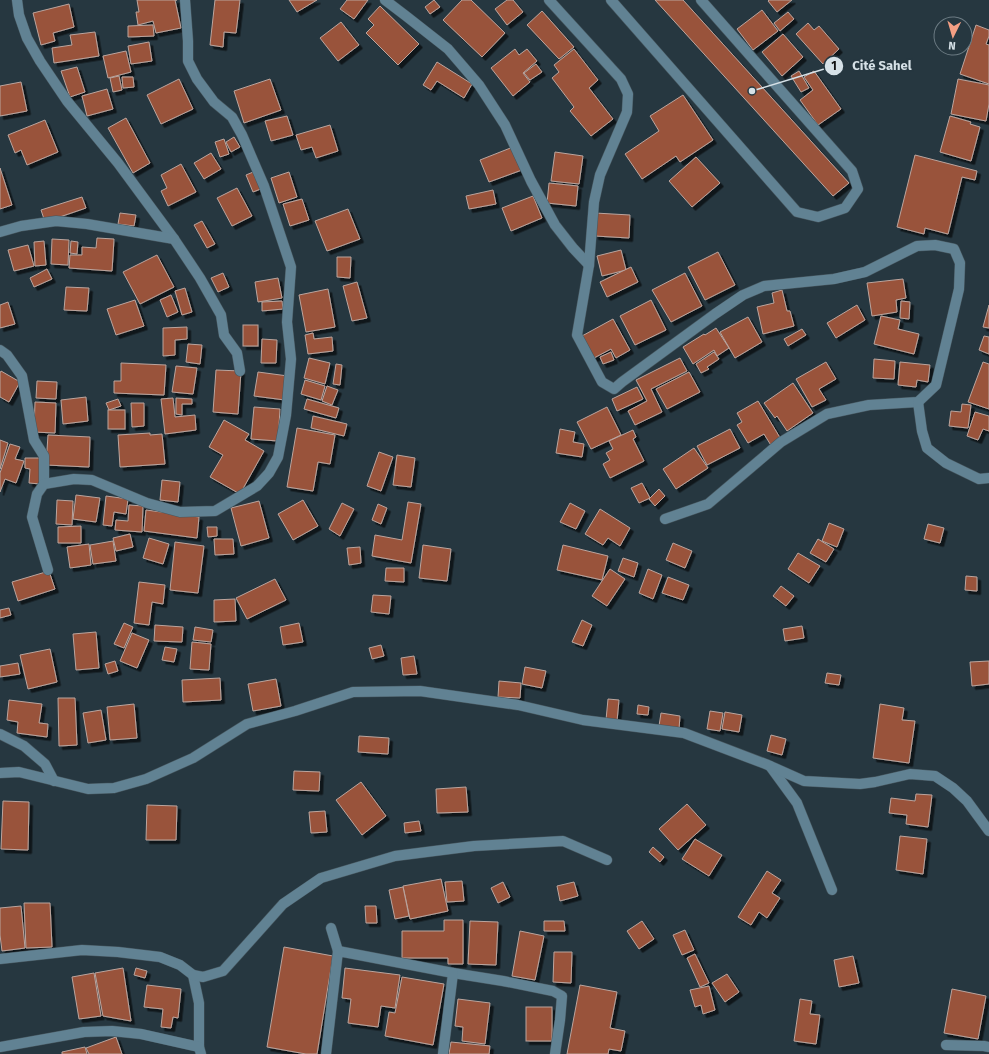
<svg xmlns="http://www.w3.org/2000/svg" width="989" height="1054" font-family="'Fira Sans',sans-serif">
<defs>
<filter id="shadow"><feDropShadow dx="3.5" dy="3.5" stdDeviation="0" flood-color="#0009"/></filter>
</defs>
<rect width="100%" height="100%" fill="#263740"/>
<g fill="#99523b" stroke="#bba59e" filter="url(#shadow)">
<polygon points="137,0 177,0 175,0 181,28 156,33 153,21 138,25 136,12 139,12"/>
<polygon points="215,0 240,0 236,33 224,32 223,47 210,45"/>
<polygon points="289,0 317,0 297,12"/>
<polygon points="347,0 368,0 354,19 340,9"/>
<polygon points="434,0 440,7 430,14 425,7"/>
<polygon points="462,0 471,0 505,33 482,57 443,20"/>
<polygon points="507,0 513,0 523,12 507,25 495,9"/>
<polygon points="655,0 683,0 849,183 833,196"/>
<polygon points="769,0 792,0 777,12 768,1"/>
<polygon points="69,4 74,27 53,33 55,41 41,45 33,13"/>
<polygon points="380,6 419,44 398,65 366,33 374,25 368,19"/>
<polygon points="762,10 778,31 753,50 737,29"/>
<polygon points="542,11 574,47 559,59 527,25"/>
<polygon points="788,12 794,19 780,31 774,23"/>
<polygon points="341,22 359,45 338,61 320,38"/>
<polygon points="808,23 814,30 819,26 839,49 823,64 796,34"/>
<polygon points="153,25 154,36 128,37 128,26"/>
<polygon points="976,25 989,30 989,36 986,44 989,45 989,84 960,74"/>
<polygon points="95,32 99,56 54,63 52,48 72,45 70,35"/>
<polygon points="783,34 803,57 782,76 762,52"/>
<polygon points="149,42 152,61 131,64 128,46"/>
<polygon points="515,49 519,55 527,49 537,61 523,73 530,82 513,96 491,68"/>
<polygon points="574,49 598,80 589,88 613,119 591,136 570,111 574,107 552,78 559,72 554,65"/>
<polygon points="126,51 131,72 108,78 103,56"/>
<polygon points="437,62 472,84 464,98 437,81 431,90 423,85"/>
<polygon points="536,64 542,72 530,80 524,73"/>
<polygon points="77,67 85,92 70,97 61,71"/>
<polygon points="799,71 809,88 801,92 791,76"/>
<polygon points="814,71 841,109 818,125 800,100 813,90 804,77"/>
<polygon points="119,76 122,90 113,92 110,78"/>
<polygon points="122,77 133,77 134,87 123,88"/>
<polygon points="179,79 193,109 161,124 147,95"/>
<polygon points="270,79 281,110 244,123 234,91"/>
<polygon points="958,79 989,85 989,104 986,121 951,114"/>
<polygon points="21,82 27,111 0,116 0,86"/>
<polygon points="107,89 113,109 87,116 82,96"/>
<polygon points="683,95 713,140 680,162 676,156 642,179 625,154 659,131 650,116"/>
<polygon points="287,116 293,135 271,141 265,121"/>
<polygon points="950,116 971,122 970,124 980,127 971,161 940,152"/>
<polygon points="126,118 150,163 133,173 108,128"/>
<polygon points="45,120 58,152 27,165 21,150 15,153 8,135"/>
<polygon points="330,125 338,151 316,158 312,147 301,150 296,135"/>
<polygon points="234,137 240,147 231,152 226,142"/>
<polygon points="224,139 229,154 220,157 215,142"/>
<polygon points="513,147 522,170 489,182 480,160"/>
<polygon points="555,152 583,156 579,184 551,181"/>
<polygon points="211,153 221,169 204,179 194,163"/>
<polygon points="915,155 977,171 975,180 962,177 948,234 925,228 924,234 897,227"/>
<polygon points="696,157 720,183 692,207 669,181"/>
<polygon points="181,164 196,192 168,206 161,191 167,188 161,175"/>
<polygon points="0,168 12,205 0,209"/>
<polygon points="258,170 266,187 253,192 246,175"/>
<polygon points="289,172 297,197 279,203 271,178"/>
<polygon points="549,183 578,186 576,206 547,203"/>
<polygon points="237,188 252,216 232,226 217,198"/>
<polygon points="493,190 496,204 469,209 466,196"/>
<polygon points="533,196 542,218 511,231 502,208"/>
<polygon points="82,197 86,208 45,222 41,210"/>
<polygon points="302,199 309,220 290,226 283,204"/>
<polygon points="348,209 360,239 327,251 315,221"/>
<polygon points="120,213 136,215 134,226 118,224"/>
<polygon points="595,213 630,215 629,238 595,236"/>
<polygon points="202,221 215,244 207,248 194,225"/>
<polygon points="97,238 114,239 112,271 69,268 70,255 82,255 82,247 96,248"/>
<polygon points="52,239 69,240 68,265 51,264"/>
<polygon points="44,241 46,265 35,266 34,242"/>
<polygon points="71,241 78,242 77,254 70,253"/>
<polygon points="28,245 34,266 14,271 8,250"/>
<polygon points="621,250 626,270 602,276 597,256"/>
<polygon points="718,252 735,285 705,300 688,267"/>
<polygon points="157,255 174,287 140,304 123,272"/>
<polygon points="337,257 351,257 350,278 337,277"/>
<polygon points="631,267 638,282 607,297 600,282"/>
<polygon points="47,269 52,279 34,287 30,278"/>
<polygon points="223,273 229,287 218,292 211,278"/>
<polygon points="685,273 702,306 671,322 652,290"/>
<polygon points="278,278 282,298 258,302 255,282"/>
<polygon points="903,279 906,298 896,300 897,312 872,316 867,283"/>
<polygon points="357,282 367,318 352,321 343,286"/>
<polygon points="66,287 89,288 87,311 64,310"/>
<polygon points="185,288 192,312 182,315 175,291"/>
<polygon points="328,289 335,327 306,332 299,295"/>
<polygon points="782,290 787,311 790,311 794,326 763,334 757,307 774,303 772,293"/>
<polygon points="171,295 178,312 167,317 160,300"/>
<polygon points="135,300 144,326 116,335 107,309"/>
<polygon points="651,300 666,330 635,345 620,316"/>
<polygon points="282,301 283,309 262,311 262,302"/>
<polygon points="901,301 910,302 909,319 900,318"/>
<polygon points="8,302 15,324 0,328 0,305"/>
<polygon points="857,305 865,320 836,338 827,323"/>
<polygon points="989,305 989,328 983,327"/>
<polygon points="881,316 900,320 898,329 919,334 914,354 874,344"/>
<polygon points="748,317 762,342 735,358 720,332"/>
<polygon points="613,319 630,350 616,358 611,349 594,358 582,336"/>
<rect x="243" y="325" width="15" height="21"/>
<polygon points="187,327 187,339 175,340 175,355 163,356 163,328"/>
<polygon points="716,328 729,348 717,356 714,350 693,364 683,347 704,334 705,335"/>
<polygon points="802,329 806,335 788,346 784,339"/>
<polygon points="313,333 314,339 332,337 333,351 308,354 305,335"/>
<polygon points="984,336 989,337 989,354 979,350"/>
<polygon points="262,339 277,340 276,363 261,363"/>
<polygon points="188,344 202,345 200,364 186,362"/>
<polygon points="611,352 614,360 603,364 600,357"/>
<polygon points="714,352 719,359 707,367 709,369 701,373 696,364"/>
<polygon points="309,358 330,363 325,384 304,378"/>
<polygon points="680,358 687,371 651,389 662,412 635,425 628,411 647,401 636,380"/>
<polygon points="874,359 895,361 894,379 873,378"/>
<polygon points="826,362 836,379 819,389 826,400 812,407 796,379"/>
<polygon points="900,362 930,365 928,382 917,380 916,387 898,385"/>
<polygon points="983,362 989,364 989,409 968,402"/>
<polygon points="121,363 166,365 164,395 114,393 114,381 121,381"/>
<polygon points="336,364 342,365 340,385 333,384"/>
<polygon points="176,366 197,368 193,394 172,392"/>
<polygon points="216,370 241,371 238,414 213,412"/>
<polygon points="1,371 20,382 9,402 0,397 0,373"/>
<polygon points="258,372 288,376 285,400 254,396"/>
<polygon points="689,372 700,392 667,409 656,389"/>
<polygon points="305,380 325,386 321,400 301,394"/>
<polygon points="37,381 57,382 56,399 36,398"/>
<polygon points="793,383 813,413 787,431 777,416 775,418 764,403"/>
<polygon points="327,386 338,390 332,405 322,401"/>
<polygon points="637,387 643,399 617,411 612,399"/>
<polygon points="86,397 88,421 63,424 61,400"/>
<polygon points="173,398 175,417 195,415 196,430 165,434 161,399"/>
<polygon points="176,398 192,399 192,404 182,404 182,415 176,414"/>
<polygon points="118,399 121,406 109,410 106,403"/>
<polygon points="307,399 339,408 336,418 304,409"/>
<polygon points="758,401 782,441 772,447 764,434 748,443 737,425 742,422 737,413"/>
<polygon points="35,402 56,403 55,433 34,432"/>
<polygon points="131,403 144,403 144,426 132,427"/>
<polygon points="962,404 971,405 968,428 949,426 951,411 961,412"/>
<polygon points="254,407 280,409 278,441 251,439"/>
<polygon points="607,407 621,435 591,449 577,422"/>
<rect x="108" y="410" width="17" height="19"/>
<polygon points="975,412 989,416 989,431 983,429 978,440 967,436"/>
<polygon points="313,416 347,424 344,436 311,428"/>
<polygon points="224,420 249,434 245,440 264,451 240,494 210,477 223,455 209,447"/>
<polygon points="297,428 335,435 330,464 318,462 313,491 287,487"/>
<polygon points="560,429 575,432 573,442 584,444 582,457 556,453"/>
<polygon points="730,429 740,448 707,465 697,446"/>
<polygon points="633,430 636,437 633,439 644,461 610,478 603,464 610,460 606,453 613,449 609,441"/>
<polygon points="150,433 150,435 162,434 165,464 120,467 118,435"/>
<polygon points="48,435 90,437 89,467 46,465"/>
<polygon points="0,440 8,443 0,469"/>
<polygon points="10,444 20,447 15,459 24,461 16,483 5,479 0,492 0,473"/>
<polygon points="694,448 708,468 676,489 663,469"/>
<polygon points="379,452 393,457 381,491 367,486"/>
<polygon points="397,455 415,458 411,487 393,485"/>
<polygon points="25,458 42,458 41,484 29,483 30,469 25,468"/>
<polygon points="162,480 180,482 178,502 160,500"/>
<polygon points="642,483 650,498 639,503 631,488"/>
<polygon points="659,489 665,496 655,506 649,499"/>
<polygon points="76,495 100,498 96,522 73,519"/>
<polygon points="106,496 128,499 126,514 114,512 112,526 103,525"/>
<polygon points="57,500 73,501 72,525 56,524"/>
<polygon points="303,500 318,526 293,540 278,514"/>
<polygon points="259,501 269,538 241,546 231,508"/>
<polygon points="408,502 421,504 411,563 372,556 375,535 402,540"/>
<polygon points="342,503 354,509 340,536 329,529"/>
<polygon points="570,503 585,511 576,529 560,522"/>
<polygon points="378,504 387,508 381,524 372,520"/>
<polygon points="129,505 143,506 142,532 115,530 116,520 128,521"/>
<polygon points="600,509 630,528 620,546 608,538 603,545 585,534"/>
<polygon points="146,510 199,517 197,538 144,531"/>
<polygon points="829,523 844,529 837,547 822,541"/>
<polygon points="928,524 944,528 940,543 924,539"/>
<polygon points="81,526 81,543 58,543 58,527"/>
<polygon points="207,527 217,527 217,536 208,537"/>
<polygon points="130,534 133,547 116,551 113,538"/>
<polygon points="149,538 169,544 163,564 143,558"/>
<polygon points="214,539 233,539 234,554 215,555"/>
<polygon points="818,539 834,549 826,562 810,553"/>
<polygon points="113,541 116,561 93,564 90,545"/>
<polygon points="175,542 204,546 198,593 170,590"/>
<polygon points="673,543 692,551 685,568 666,560"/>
<polygon points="89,544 91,565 70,568 67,547"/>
<polygon points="423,545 451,549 447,581 419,578"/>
<polygon points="563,545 608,556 602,580 557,570"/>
<polygon points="360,547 361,563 349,565 347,548"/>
<polygon points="798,553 820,566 809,583 788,569"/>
<polygon points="623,558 638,563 634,577 618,571"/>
<polygon points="386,568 404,568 404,582 385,581"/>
<polygon points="610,569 625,579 607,606 592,596"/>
<polygon points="648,569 662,575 653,599 639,593"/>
<polygon points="49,571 55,589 18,601 12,582"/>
<polygon points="966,576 977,577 977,591 965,590"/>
<polygon points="668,577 689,585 683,600 662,593"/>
<polygon points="275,579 286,600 247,619 236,598"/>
<polygon points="139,582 165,585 163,604 152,602 149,625 134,623"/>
<polygon points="781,586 794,596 786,606 773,596"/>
<polygon points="373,595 391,596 389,614 371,612"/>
<polygon points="235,599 236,621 214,622 214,600"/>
<polygon points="9,608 11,615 0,618 0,610"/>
<polygon points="582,620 592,625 583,646 572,642"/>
<polygon points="124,623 133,627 124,648 114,644"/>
<polygon points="299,623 303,642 283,645 280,627"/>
<polygon points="155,625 183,627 182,642 154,641"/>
<polygon points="802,626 804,638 785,641 783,629"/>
<polygon points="195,627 213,630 211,642 193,640"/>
<polygon points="96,632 99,668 76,670 73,634"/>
<polygon points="132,633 149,640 137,668 120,661"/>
<polygon points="192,642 211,644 209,670 190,669"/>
<polygon points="381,645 384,656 372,659 369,648"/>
<polygon points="165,647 177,649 174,662 162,660"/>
<polygon points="50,649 57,682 28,689 20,655"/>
<polygon points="414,656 417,674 403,675 401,658"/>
<polygon points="115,661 118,671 108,674 105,664"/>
<polygon points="989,661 989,684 972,686 970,662"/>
<polygon points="18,663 20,674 0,677 0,666"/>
<polygon points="525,667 546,671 542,688 522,684"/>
<polygon points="827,673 841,675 839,685 825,683"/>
<polygon points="220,678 221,700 183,702 182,680"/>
<polygon points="276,679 281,706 253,711 248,684"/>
<polygon points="499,681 521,683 520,698 498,697"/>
<polygon points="58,698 75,698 77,745 59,746"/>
<polygon points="608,699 619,700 617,721 606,720"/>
<polygon points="9,700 42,704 39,723 48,724 47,737 17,733 18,722 7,720"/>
<polygon points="134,704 137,738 110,740 107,707"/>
<polygon points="880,704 904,708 902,720 915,721 909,763 873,758"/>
<polygon points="638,705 649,707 648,715 637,714"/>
<polygon points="101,710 106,740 88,743 83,713"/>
<polygon points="710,711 723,713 720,731 707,729"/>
<polygon points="725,712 742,715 739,732 722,729"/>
<polygon points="661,713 680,716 679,729 659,726"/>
<polygon points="771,735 786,739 782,755 767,751"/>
<polygon points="359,736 389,738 388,754 358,752"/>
<polygon points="294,771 320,772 319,791 293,790"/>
<polygon points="361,782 386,816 362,835 336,800"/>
<polygon points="466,787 468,812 437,813 436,789"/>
<polygon points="916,794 932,795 928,827 906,824 907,815 889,813 891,798 915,801"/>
<polygon points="3,801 29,802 28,850 1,849"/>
<polygon points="687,804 706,825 678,850 659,829"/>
<polygon points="147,805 177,806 176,840 146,840"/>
<polygon points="325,811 327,832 311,833 309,812"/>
<polygon points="419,821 421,831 405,833 404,823"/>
<polygon points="900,836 927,839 923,874 896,870"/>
<polygon points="695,839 722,855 709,876 682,859"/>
<polygon points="653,847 664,857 660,862 649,852"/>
<polygon points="767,871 781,880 772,893 780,898 767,918 759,912 751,925 738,917"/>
<polygon points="441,879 448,911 410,919 403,886"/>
<polygon points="462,881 464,901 447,902 445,882"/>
<polygon points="503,882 510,897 498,903 491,888"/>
<polygon points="574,882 578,896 560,901 557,886"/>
<polygon points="403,887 409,916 395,919 389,890"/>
<polygon points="24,903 50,903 52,947 26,948"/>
<polygon points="21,906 25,948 2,951 0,935 0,908"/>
<polygon points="365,906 376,906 377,923 366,923"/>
<polygon points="444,920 463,920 463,964 448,964 448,958 402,958 402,931 444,931"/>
<polygon points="470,921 498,922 496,965 468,964"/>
<polygon points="544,921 564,921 565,931 544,931"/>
<polygon points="642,921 654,939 639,949 627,931"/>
<polygon points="685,930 694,950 682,955 673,935"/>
<polygon points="520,931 544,936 535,980 512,976"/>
<polygon points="284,947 333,956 317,1054 306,1054 267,1047"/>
<polygon points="554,952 572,952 571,983 553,982"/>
<polygon points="695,954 709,983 700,987 687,958"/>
<polygon points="853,956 859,983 839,987 834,960"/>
<polygon points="123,968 131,1021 103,1016 95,973"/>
<polygon points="136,968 147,971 145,978 134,975"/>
<polygon points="345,968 400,975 395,1008 381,1006 378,1027 348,1023 351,999 342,998"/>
<polygon points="94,973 101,1016 79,1019 72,977"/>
<polygon points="727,974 739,992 725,1002 712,983"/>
<polygon points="402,977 444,984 433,1045 385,1036 389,1012 395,1013"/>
<polygon points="147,985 181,989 178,1018 173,1017 171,1028 161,1027 163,1009 144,1007"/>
<polygon points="580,985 617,992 610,1028 625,1031 621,1051 609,1049 608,1054 567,1054"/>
<polygon points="709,986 715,1010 703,1014 701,1005 695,1007 690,990"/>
<polygon points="952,989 986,996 978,1039 944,1033"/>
<polygon points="458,999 490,1003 485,1044 462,1041 463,1027 455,1026"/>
<polygon points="800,999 812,1001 810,1014 820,1015 816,1044 794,1041"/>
<rect x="526" y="1007" width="26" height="34"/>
<polygon points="116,1037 122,1054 89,1054 86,1048"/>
<polygon points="451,1042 490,1046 489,1054 449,1054"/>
<polygon points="85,1047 87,1054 62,1054 62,1052"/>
</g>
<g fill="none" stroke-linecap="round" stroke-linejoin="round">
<defs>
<g id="minor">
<polyline points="17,0 19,15 27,38 40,61 67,101 118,163 174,239 200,278 221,315 224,335 237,353 240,371"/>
<polyline points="385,0 406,16 448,49 479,85 505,125 531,181 555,225 573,248 589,265"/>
<polyline points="549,0 621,79 628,94 627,112 600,175 594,202 589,265 577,335 602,382 614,389 622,382 715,314 743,295 764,286 834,279 865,272 917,246 935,245 954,249 960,263 959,289 936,385 918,402 869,405 827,414 781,442 708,504 665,519"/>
<polyline points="611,0 797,212 818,217 845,208 858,189 852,171 701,0"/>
<polyline points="0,232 21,226 56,221 87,224 174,239"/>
<polyline points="0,350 7,355 22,376 34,440 44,456 44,484"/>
<polyline points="918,402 922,431 927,448 946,463 979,479 989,478"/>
<polyline points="48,570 32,517 37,494 44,484 74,479 92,480 147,503 180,512 215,511 257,486 269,473 278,457 286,415 291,359 287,322 291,267 264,186 242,135 232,117 214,102 197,79 188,61 188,41 185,0"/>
<polyline points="0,734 24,746 45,764 54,781"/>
<polyline points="770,766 797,803 832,890"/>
<polyline points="0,773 19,772 88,789 114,788 146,779 193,758 247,724 295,711 353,692 420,691 518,705 583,720 684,733 768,765 804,781 860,784 875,782 910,774 935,776 953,788 967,801 989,831"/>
<polyline points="331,928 338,951"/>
<polyline points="0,959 82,950 118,952 160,957 180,965 193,975 199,1003 199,1047 201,1054"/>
<polyline points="193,975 203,977 223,971 283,904 321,878 395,856 474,846 563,841 607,860"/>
<polyline points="946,1045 984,1046 989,1047"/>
<polyline points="0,1047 84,1032 112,1031 141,1034 199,1047"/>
<polyline points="326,1054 338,951 453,973 503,981 553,991 562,996 560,1020 555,1054"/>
<polyline points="443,1054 453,973"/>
</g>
</defs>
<use href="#minor" stroke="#46565e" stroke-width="11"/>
<use href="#minor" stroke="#618293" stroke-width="10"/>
</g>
<path fill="none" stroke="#d6e1e7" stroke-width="1.5" d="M752 91L834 66"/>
<g fill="#d6e1e7" stroke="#263740" stroke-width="1.5">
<circle cx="752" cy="91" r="4"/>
<circle cx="834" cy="66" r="10"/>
</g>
<g font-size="12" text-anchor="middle" font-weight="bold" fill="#111">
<text x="834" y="70">1</text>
</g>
<g font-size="13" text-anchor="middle" font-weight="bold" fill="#d6e1e7" stroke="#263740" stroke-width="4" stroke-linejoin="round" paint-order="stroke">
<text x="882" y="70">Cité Sahel</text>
</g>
<g transform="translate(953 36) rotate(185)"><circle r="19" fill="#263740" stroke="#6c7b83"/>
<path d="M0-3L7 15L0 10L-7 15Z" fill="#f39f84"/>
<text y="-6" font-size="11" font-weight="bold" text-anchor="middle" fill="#d6e1e7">N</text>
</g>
</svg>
